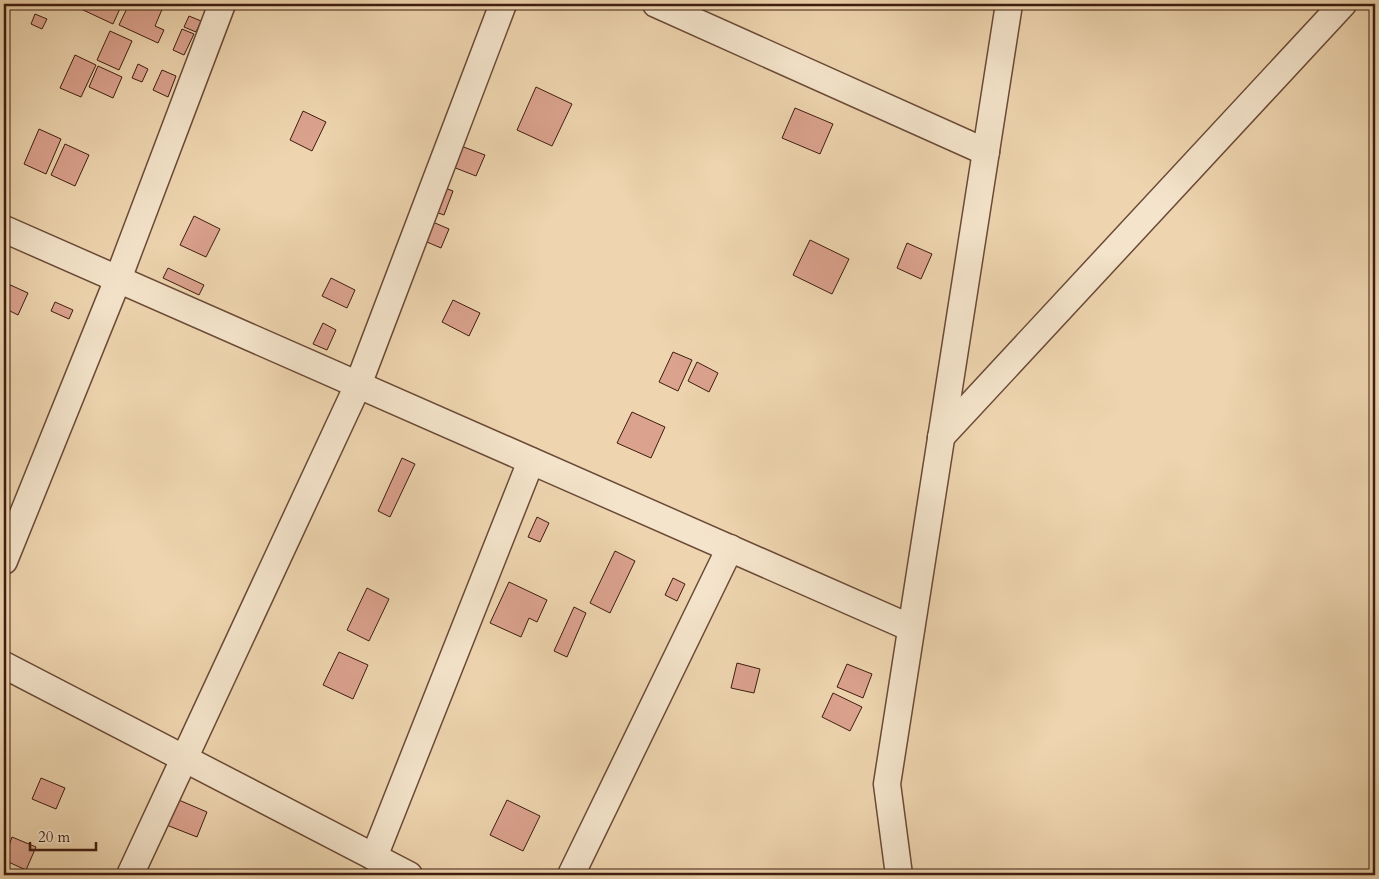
<svg xmlns="http://www.w3.org/2000/svg" width="1379" height="879" font-family="Cardo,serif">
<rect width="100%" height="100%" fill="#eed5af"/>
<filter id="stains"><feTurbulence type="fractalNoise" baseFrequency=".004" numOctaves="4"/><feColorMatrix values="0 0 0 0 .2 0 0 0 0 .09 0 0 0 0 .02 0 0 0 .5 -.17"/></filter>
<radialGradient id="worn" r=".72"><stop offset=".6" stop-color="#630" stop-opacity="0"/><stop offset="1" stop-color="#630" stop-opacity=".3"/></radialGradient>
<g fill="#dba28e" stroke="#3f1c0f">
<polygon points="84,4 122,4 113,24 81,9"/>
<polygon points="129,4 157,4 163,7 155,26 164,30 158,43 119,25"/>
<polygon points="35,14 47,19 42,29 31,24"/>
<polygon points="189,16 201,21 196,32 184,27"/>
<polygon points="182,29 194,34 184,55 173,50"/>
<polygon points="110,31 132,41 119,70 97,60"/>
<polygon points="75,55 96,65 81,97 60,88"/>
<polygon points="138,64 148,69 142,82 132,78"/>
<polygon points="98,66 122,77 113,98 89,87"/>
<polygon points="162,70 176,76 168,97 153,90"/>
<polygon points="536,87 572,104 552,146 517,130"/>
<polygon points="795,108 833,124 820,154 782,138"/>
<polygon points="303,111 326,122 312,151 290,140"/>
<polygon points="39,129 61,139 46,174 24,164"/>
<polygon points="65,144 89,155 75,186 51,175"/>
<polygon points="461,146 485,155 476,176 453,167"/>
<polygon points="442,187 453,191 444,215 433,211"/>
<polygon points="194,216 220,229 206,257 180,245"/>
<polygon points="428,220 449,229 441,248 420,239"/>
<polygon points="810,240 849,259 832,294 793,275"/>
<polygon points="907,243 932,254 921,279 897,268"/>
<polygon points="168,268 204,285 199,295 163,278"/>
<polygon points="331,278 355,290 347,308 322,296"/>
<polygon points="6,283 28,293 18,315 4,308 4,289"/>
<polygon points="453,300 480,313 469,336 442,322"/>
<polygon points="55,302 73,310 69,319 51,311"/>
<polygon points="323,323 336,330 327,350 313,344"/>
<polygon points="673,352 692,360 678,391 659,382"/>
<polygon points="697,362 718,373 709,392 688,381"/>
<polygon points="632,412 665,427 651,458 617,443"/>
<polygon points="402,458 415,464 390,517 378,511"/>
<polygon points="537,517 549,523 540,542 528,537"/>
<polygon points="615,551 635,561 610,613 590,603"/>
<polygon points="673,578 685,584 677,601 665,595"/>
<polygon points="509,582 547,600 537,622 529,618 521,637 490,623"/>
<polygon points="367,588 389,599 369,641 347,630"/>
<polygon points="574,607 586,613 567,657 554,651"/>
<polygon points="339,652 368,665 353,699 323,685"/>
<polygon points="737,663 760,669 754,693 731,688"/>
<polygon points="847,664 872,674 863,698 837,687"/>
<polygon points="833,693 862,707 850,731 822,717"/>
<polygon points="41,778 65,788 56,809 32,799"/>
<polygon points="174,798 207,812 197,837 164,824"/>
<polygon points="507,800 540,816 523,851 490,835"/>
<polygon points="12,837 36,847 26,870 4,860"/>
</g>
<g fill="none" stroke-linecap="round" stroke-linejoin="round">
<defs>
<g id="minor">
<polyline points="656,4 986,152"/>
<polyline points="4,229 911,628"/>
<polyline points="941,437 1343,4"/>
<polyline points="4,561 118,279 222,4"/>
<polyline points="4,665 409,875"/>
<polyline points="374,857 531,461"/>
<polyline points="130,875 358,385 503,4"/>
<polyline points="571,875 730,548"/>
<polyline points="899,875 887,784 1009,4"/>
</g>
</defs>
<use href="#minor" stroke="#6b4a37" stroke-width="29"/>
<use href="#minor" stroke="#f4e4cb" stroke-width="26"/>
</g>
<rect width="1379" height="879" fill="none" stroke="#eed5af" stroke-width="20"/>
<rect x="5" y="5" width="1369" height="869" fill="none" stroke="#3f1c0f" stroke-width="2.5"/>
<rect x="10" y="10" width="1359" height="859" fill="none" stroke="#3f1c0f"/>
<path d="M30 842v8h66v-8" fill="none" stroke="#3f1c0f" stroke-width="2.5"/>
<text x="38" y="842" font-size="15" fill="#3f1c0f" stroke="#f4e4cb" stroke-width="4" paint-order="stroke">20 m</text>
<rect width="100%" height="100%" filter="url(#stains)"/>
<rect width="100%" height="100%" fill="url(#worn)"/>
</svg>
